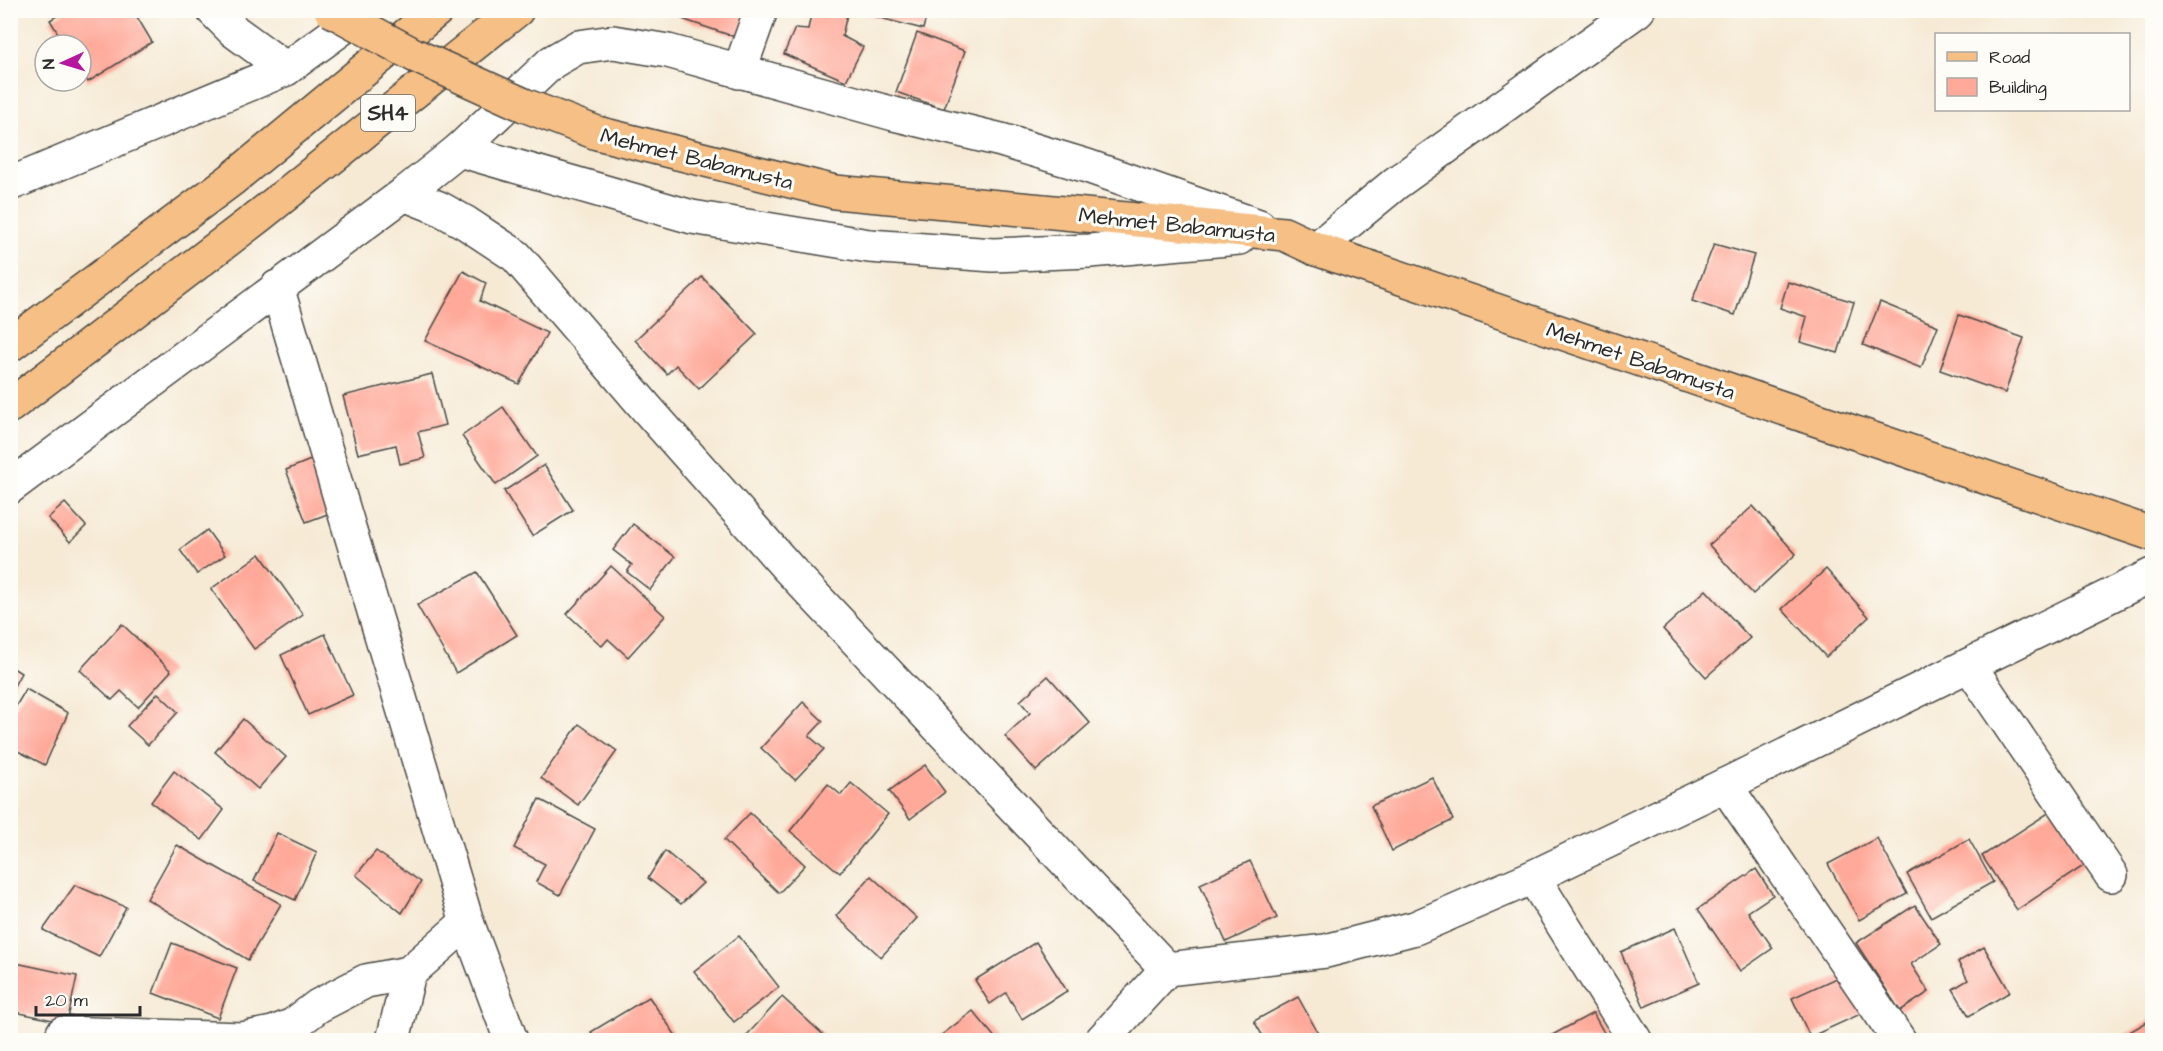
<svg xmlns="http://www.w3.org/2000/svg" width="2163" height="1051" font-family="'Architects Daughter',sans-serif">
<rect width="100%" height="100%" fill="#fdfcf7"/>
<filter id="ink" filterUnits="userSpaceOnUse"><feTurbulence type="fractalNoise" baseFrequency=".0167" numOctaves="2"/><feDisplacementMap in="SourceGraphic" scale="12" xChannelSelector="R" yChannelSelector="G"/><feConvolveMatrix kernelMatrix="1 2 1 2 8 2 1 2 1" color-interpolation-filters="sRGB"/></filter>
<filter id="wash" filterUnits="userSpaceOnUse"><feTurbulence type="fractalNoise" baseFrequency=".008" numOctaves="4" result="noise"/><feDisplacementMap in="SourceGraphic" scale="24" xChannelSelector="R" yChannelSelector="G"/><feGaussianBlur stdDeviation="1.35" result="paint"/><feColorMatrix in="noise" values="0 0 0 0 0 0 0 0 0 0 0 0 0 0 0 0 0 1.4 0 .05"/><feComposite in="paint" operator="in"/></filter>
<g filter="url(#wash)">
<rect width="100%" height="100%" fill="#f6ead5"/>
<g id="blocks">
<g fill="#fea999">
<polygon points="67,10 133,10 152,42 88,82 81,71 81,45 65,45 50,20"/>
<polygon points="685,10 747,10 738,38 682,19"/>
<polygon points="812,10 848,10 842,36 863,47 846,81 784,54 795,28 808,29"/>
<polygon points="862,10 928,10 923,29 861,13"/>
<polygon points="917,33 965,51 944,109 896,92"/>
<polygon points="1714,244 1754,255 1735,315 1692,301"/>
<polygon points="463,271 486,283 480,301 547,333 519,384 425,341"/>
<polygon points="702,277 757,334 699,389 676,365 667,374 635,340"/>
<polygon points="1788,282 1854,302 1838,353 1800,342 1807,317 1780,308"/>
<polygon points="1880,302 1938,326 1921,368 1863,345"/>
<polygon points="1959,315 2024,338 2005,393 1940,370"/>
<polygon points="432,374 445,425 418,432 425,458 400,464 396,445 358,454 343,396"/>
<polygon points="503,407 537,456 496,485 462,436"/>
<polygon points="313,459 333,512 306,522 286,470"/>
<polygon points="544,465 573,510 532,536 504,491"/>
<polygon points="65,503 86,526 70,542 48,518"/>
<polygon points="1753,506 1796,554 1753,594 1709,545"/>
<polygon points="633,524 675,557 650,590 627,572 632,565 613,550"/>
<polygon points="207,530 225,555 197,574 180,550"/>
<polygon points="260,554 303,615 254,649 211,589"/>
<polygon points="611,566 665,616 628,657 608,639 602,646 567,614"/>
<polygon points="1826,569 1869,617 1826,657 1782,609"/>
<polygon points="477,572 517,635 456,673 417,605"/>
<polygon points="1706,590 1750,638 1706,677 1663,629"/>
<polygon points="122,624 171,671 138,707 121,691 112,700 80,670"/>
<polygon points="325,634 353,695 308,715 281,655"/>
<polygon points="10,666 21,673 10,693"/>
<polygon points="1048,676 1090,723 1036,771 1005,736 1030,713 1020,701"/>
<polygon points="26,689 68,713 45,765 10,747 10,716"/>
<polygon points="158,693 178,712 148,745 127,726"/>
<polygon points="803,702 823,721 809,736 824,749 795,780 761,748"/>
<polygon points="243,719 286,757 258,789 215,752"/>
<polygon points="579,724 617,751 578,805 541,778"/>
<polygon points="925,765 945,792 910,819 889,791"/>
<polygon points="174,771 224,810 202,840 151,802"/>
<polygon points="1432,777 1453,820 1392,851 1371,806"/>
<polygon points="851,783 888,814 840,873 790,831 828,784 841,795"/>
<polygon points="539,799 595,829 560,895 536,882 545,864 514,848"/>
<polygon points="2056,808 2091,861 2017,910 1982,856"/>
<polygon points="750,813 805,865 779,893 724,840"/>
<polygon points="277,833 317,852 295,900 254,881"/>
<polygon points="1877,838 1907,894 1859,920 1828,864"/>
<polygon points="1969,839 1993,882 1931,917 1907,874"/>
<polygon points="177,845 281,904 248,960 147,899"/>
<polygon points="376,851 421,882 402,913 356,875"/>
<polygon points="665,851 703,883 681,904 648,878"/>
<polygon points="1250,861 1277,918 1226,942 1200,884"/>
<polygon points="1756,869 1773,895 1748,912 1773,948 1740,971 1698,909"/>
<polygon points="871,876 917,918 881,957 836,916"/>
<polygon points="75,885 126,907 99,957 43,930"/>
<polygon points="1915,905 1941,944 1911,964 1929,992 1900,1011 1856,943"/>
<polygon points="1675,928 1699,983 1644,1007 1621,952"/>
<polygon points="739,936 779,987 734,1022 694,971"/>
<polygon points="1036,942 1067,991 1022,1019 1006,993 990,1004 975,980"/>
<polygon points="172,943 237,968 218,1018 153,993"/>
<polygon points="1984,947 2010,992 1969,1016 1953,989 1968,980 1958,962"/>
<polygon points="16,963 77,976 67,1023 10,1011 10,989"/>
<polygon points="1847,973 1865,1012 1810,1037 1792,998"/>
<polygon points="649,997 679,1040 596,1040 591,1032"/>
<polygon points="782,997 829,1040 752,1040 746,1036"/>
<polygon points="1298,997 1322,1040 1265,1040 1254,1021"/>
<polygon points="973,1011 997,1040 935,1040"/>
<polygon points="1593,1013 1608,1040 1543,1040"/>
<polygon points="2152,1019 2152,1040 2120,1040 2119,1038"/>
</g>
</g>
</g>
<g filter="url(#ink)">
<use href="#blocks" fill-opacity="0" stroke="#494844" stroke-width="1.5"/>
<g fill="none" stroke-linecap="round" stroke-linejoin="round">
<defs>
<g id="minor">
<polyline points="213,10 234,31 286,69"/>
<polyline points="739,72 761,10"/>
<polyline points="459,150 692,217 869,246 993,255 1090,251 1239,238"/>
<polyline points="10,184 286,69 367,10"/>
<polyline points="404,194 439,208 466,223 516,256 648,410 788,568 1167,969"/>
<polyline points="1316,249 1396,183 1638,10"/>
<polyline points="277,287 467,922 511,1040"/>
<polyline points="10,487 404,194 459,150 552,62 578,47 613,42 668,51 894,114 1001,140 1087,166 1259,226"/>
<polyline points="1969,665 2111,875"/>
<polyline points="1725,785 1899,1040"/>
<polyline points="1533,877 1635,1040"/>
<polyline points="63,1033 242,1039 273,1033 293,1025 318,1006 366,981 409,973 467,922"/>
<polyline points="393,1040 409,973"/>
<polyline points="1102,1040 1167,969 1326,951 1415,928 1533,877 1725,785 2152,575"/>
</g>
<polyline id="major" points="1043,211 1284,234 1316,249 2152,534"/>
<g id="highway">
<polyline points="10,345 231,180 437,10"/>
<polyline points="10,406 259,216 517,10"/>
</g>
</defs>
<use href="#minor" stroke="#494844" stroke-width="36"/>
<use href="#major" stroke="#494844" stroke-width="36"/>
<use href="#highway" stroke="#494844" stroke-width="36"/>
<use href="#minor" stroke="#fff" stroke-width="33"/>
<use href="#major" stroke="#f5bf86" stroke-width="33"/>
<use href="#highway" stroke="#f5bf86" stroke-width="33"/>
<defs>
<polyline id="major-bridge" points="331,10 414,55 524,105 597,133 835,192 1043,211"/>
</defs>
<use href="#major-bridge" stroke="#494844" stroke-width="36" stroke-linecap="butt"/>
<use href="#major-bridge" stroke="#f5bf86" stroke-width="33"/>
</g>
</g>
<g text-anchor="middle" stroke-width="6" stroke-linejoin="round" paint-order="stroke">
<rect fill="#fdfcf7" stroke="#6a6a68" stroke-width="1.5" x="361" y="95" width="54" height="36" rx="4.5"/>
<g font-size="21" font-weight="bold" fill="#2b2b2b">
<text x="388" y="120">SH4</text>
</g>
<g font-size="22" fill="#2b2b2b" stroke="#fdfcf7">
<text transform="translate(697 158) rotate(14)" y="8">Mehmet Babamusta</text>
<text transform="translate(1177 224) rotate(6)" y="8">Mehmet Babamusta</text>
<text transform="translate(1641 360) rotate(19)" y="8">Mehmet Babamusta</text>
</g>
</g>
<rect width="2163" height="1051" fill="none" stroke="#fdfcf7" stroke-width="36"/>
<rect x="1935" y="33" width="195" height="78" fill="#fdfcf7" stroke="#a9a8a5" stroke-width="1.5"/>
<rect x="1947" y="52" width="30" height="9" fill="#f5bf86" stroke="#a9a8a5" stroke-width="1.5"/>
<text x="1989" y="63" font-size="18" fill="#2b2b2b">Road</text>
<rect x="1947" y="78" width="30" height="18" fill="#fea999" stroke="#a9a8a5" stroke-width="1.5"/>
<text x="1989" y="93" font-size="18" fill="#2b2b2b">Building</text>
<g transform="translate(63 63) rotate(266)"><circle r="28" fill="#fdfcf7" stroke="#a9a8a5" stroke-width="1.5"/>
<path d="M0-4.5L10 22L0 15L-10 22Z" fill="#b5179e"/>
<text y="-9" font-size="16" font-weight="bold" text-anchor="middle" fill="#2b2b2b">N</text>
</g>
<path d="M36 1006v9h104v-9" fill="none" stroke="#2b2b2b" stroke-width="3"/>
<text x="45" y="1006" font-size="18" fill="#2b2b2b" stroke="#fdfcf7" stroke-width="4.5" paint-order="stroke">20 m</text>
</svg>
